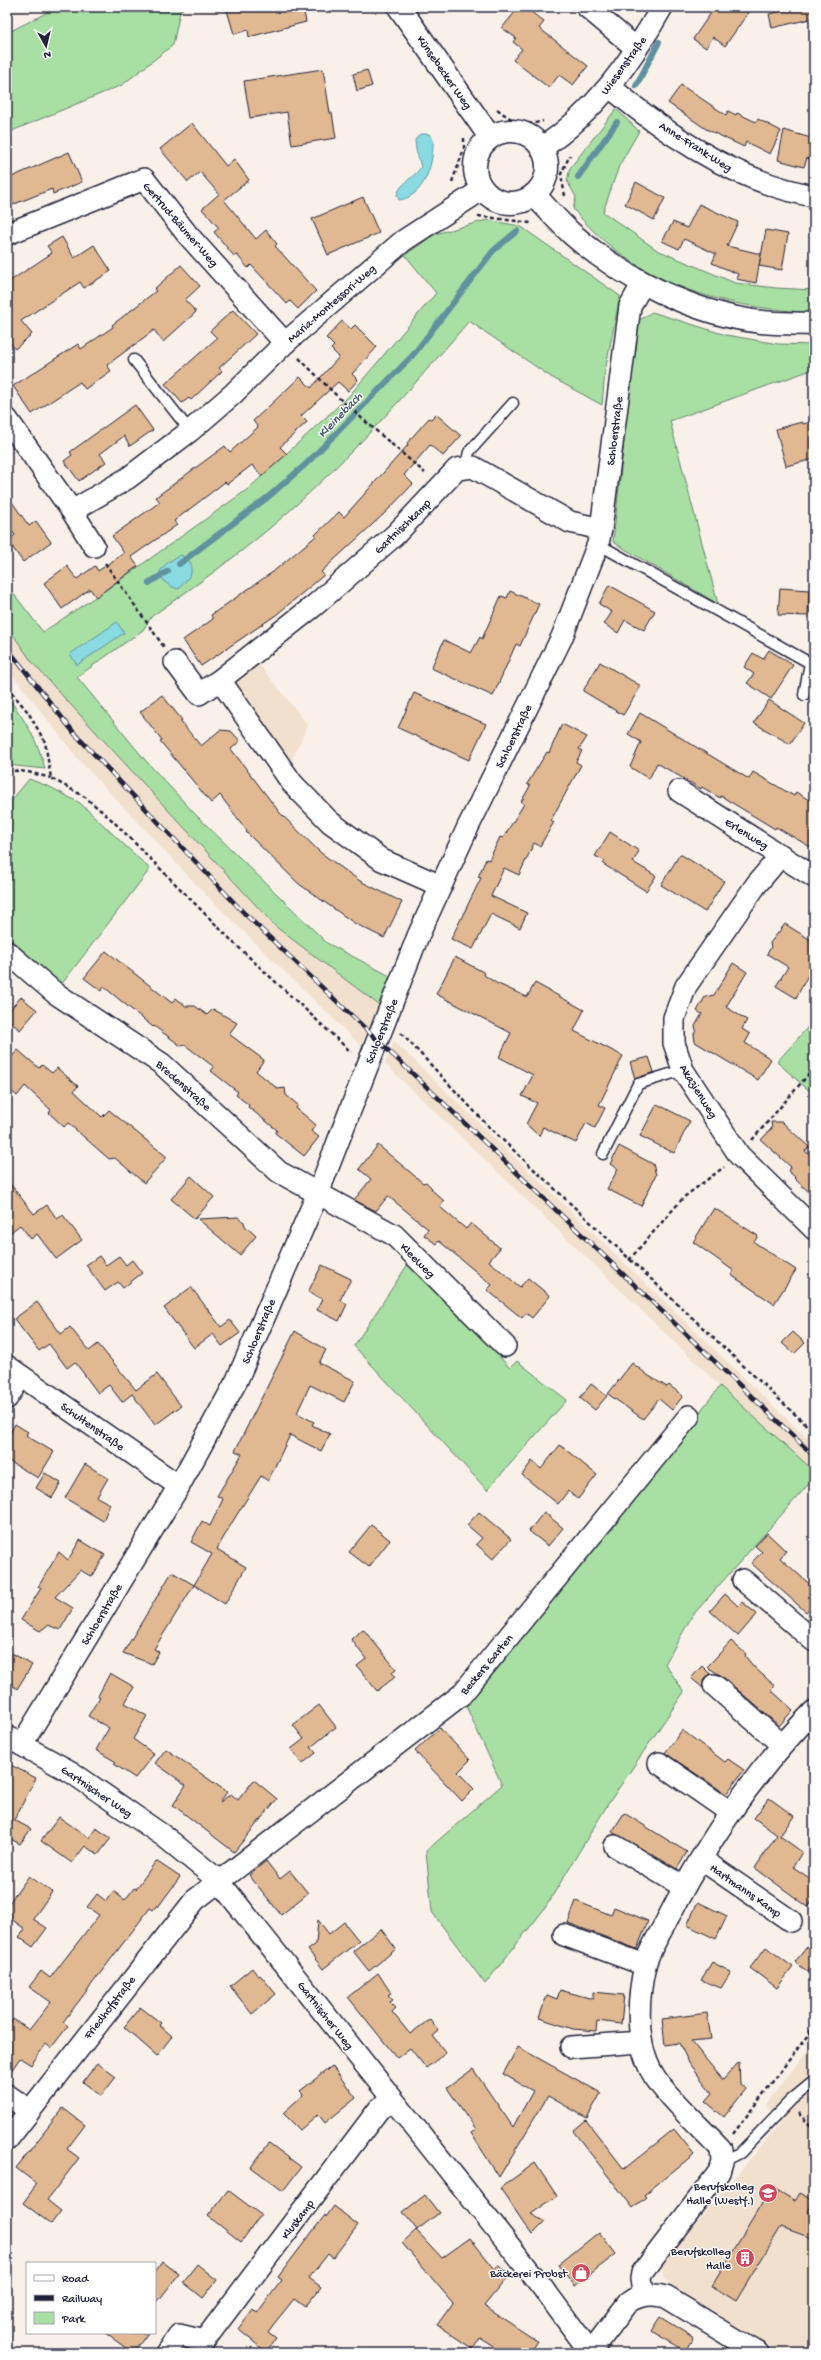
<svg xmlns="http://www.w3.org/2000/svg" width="821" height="2360" font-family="'Gochi Hand',sans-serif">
<rect width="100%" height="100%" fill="#f9f1e9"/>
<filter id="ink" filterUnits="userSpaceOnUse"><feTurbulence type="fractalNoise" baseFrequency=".025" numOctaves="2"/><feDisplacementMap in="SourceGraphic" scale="8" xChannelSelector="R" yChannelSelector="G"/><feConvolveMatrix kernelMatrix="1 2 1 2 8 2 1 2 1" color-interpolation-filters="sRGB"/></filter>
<g filter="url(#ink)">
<g fill="#f2e0cf">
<polygon points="7,626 32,662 57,690 276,927 379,1005 361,1046 208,897 78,759 7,668"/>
<polygon points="259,664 308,725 291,761 234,682"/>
<polygon points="394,1041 814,1445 814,1471 720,1386 385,1064"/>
<polygon points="814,2042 814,2353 782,2353 673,2287 664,2279 662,2267 664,2261 779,2125 766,2104"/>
</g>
<g fill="#a8dfa3" stroke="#65806f">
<polygon points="58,7 185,7 180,11 173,45 122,85 7,133 7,33"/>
<path d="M616,109L639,131L619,166L603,212L657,250L735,283L776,288L814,290V312C800,313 786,310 772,309C694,300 624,271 573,209L576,197L567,181L570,168Z"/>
<path d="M487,220L520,226L620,296L605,371L602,405L551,377L469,321C411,389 352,456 285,515C243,552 198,584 152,616L143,630L77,677L146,761L196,815L327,943L390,976L379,1005L276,927L57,690L32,662L7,626V585L43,632L113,585L248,489L349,396L436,293L405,255L435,234Z"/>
<polygon points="652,312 726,335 778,344 814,345 814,369 670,421 718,604 613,542 637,322"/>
<path d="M7,696C24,719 38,740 45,769L7,765Z"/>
<polygon points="29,779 50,787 80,803 150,869 61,985 7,936 7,806"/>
<polygon points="814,1020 814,1095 777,1062"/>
<polygon points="410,1261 510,1368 517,1361 567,1400 487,1490 354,1346"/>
<polygon points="720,1386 814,1471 814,1478 692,1616 665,1664 684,1692 608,1804 545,1908 485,1984 432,1912 426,1851 502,1785 465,1704 541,1614"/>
</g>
<g fill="#8adbe1" stroke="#60919f">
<path d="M420,134H429L433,140C434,162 425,197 399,200L397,195C400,183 414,178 421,167L416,150L415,140Z"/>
<path d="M181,555L191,563V574L179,589C167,586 163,582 160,571L168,562Z"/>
<polygon points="117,622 124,633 77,665 70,654"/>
</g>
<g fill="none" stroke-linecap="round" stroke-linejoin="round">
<g stroke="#60919f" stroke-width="6">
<polyline points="636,86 659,42"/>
<polyline points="578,177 617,122"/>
<polyline points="179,564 268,497 306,464 413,355 493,251 517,231"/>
<polyline points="149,583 168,571"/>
</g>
</g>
<g fill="#e0b891" stroke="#22223b">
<polygon points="226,7 303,7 306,22 249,37 248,30 234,34"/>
<polygon points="519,7 525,7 544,22 539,28 588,66 573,85 559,75 549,88 513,60 522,49 513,42 516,38 502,28"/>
<polygon points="715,7 740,7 748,13 725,46 713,37 706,48 693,39"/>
<polygon points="786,7 814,7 814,18 772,28 769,14 787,10"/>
<polygon points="323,69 330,113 332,113 336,138 292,145 287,112 250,118 244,81"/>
<polygon points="367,70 372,86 357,91 353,74"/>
<polygon points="681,85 726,115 728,111 736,115 737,113 756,122 758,119 781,131 770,154 746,142 744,147 706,129 668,103"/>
<polygon points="192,123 226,166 234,159 249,180 224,200 256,239 266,230 277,244 275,246 316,291 298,309 290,301 287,304 251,265 248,268 237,255 234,256 214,232 219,228 202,209 219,194 200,172 188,182 160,149"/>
<polygon points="784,130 814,139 814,160 807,158 804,167 778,160"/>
<polygon points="69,152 82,182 53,194 52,189 7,207 7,179"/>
<polygon points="636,182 665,198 654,220 625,204"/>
<polygon points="363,197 379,233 328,255 312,219"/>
<polygon points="699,204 738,222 727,246 761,254 756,283 736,279 738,274 712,263 716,254 684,239 679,249 662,241 673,222 687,228"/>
<polygon points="766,230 788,234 782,270 759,266"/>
<polygon points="62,237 74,258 94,245 111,271 84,288 80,282 21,321 32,334 15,349 7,339 7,283 52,253 47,246"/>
<polygon points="181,265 200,286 185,300 196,312 163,342 154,330 107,365 111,371 85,389 80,382 32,414 13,386 78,344 81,349 113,327 112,325 156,291 154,289"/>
<polygon points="233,310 256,334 219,368 222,371 191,400 189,398 182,403 165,384 217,338 210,331"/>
<polygon points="342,321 351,329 355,325 377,347 352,374 358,380 348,391 338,382 301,416 307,422 280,447 287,454 262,476 252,465 227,484 225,482 174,521 177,525 131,557 138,566 96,597 90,589 62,609 44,583 67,566 77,579 95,566 98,571 124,553 112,536 160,502 156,497 225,446 230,452 258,427 253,421 300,377 311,388 339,357 331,349 334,346 326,338"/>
<polygon points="135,405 153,430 130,446 124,436 100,454 106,462 79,481 64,461 72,455 70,452"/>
<polygon points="436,414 461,436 443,456 430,445 404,475 413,484 387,511 321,572 324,575 276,615 201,666 183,640 213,619 211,615 274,571 316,536 315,535 318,532 339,512 344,517 408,445 407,443 429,418 431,419"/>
<polygon points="814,421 814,459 786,466 776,429 802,422 803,424"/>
<polygon points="7,495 29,526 36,521 51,542 23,562 8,541 15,535 7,524"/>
<polygon points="609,585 655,611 644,630 625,620 618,633 604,624 612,612 599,604"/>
<polygon points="780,588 809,590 808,616 778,615"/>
<polygon points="510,591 539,604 520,646 516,644 493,696 431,668 444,640 471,653 480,637 482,639 501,596 507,598"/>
<polygon points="769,650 793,665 771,699 747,683 754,674 744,667 753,653 763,659"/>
<polygon points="600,662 641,686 623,715 583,691"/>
<polygon points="414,693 486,724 469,760 398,728"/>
<polygon points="162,695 182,720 180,721 201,746 220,730 231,731 240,741 231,749 280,813 321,853 360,881 402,902 384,938 354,923 299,884 246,832 247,831 220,795 211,803 160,741 162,740 140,712"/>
<polygon points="769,700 804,723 790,744 754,723"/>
<polygon points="640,713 749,779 753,772 794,796 796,792 814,803 814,849 776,827 775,829 721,796 720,798 702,787 701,789 657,763 649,779 630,767 641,742 628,734"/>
<polygon points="562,724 587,737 579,749 582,751 576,762 581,765 551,820 554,822 540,846 534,843 519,875 504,868 491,896 527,913 520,928 491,914 473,949 451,939 481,878 478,877 486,859 489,860 500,837 503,838 524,804 521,802 530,786 527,784 547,752 549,753"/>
<polygon points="610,832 639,851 633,862 656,876 646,891 603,864 605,861 595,856"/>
<polygon points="680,854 724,881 705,912 661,885"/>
<polygon points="785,924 814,942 814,964 796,998 776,986 788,967 767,954 771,947 770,943"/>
<polygon points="106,951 172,1003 176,998 186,1006 195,1006 207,1015 213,1009 237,1023 229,1034 264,1060 256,1071 278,1089 285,1088 286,1095 298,1105 296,1108 316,1125 311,1131 319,1137 304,1156 275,1133 277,1130 248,1107 249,1105 236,1095 238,1092 211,1071 214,1067 185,1045 181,1046 154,1026 153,1027 104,987 101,991 84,978"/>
<polygon points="455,957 485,973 484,975 496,983 527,997 535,983 584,1010 574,1031 623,1056 599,1105 605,1108 595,1128 586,1123 576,1143 543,1127 539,1136 526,1124 537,1103 522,1096 533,1075 499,1057 511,1033 436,994"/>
<polygon points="733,963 747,972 726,1007 747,1020 742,1029 750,1034 745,1043 771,1059 758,1080 695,1042 694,1034 696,1030 695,1026 702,1014 697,1011 705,997 714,995"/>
<polygon points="21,997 37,1010 20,1030 7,1019 7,1013"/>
<polygon points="18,1050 39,1068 42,1065 52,1073 57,1068 78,1086 74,1091 102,1117 109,1110 167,1157 144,1183 115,1158 109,1159 68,1123 64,1127 49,1113 51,1110 25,1086 17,1096 7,1087 7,1062"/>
<polygon points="649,1057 654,1072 635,1079 630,1062"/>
<polygon points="657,1104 690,1121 674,1153 640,1136"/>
<polygon points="771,1122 782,1122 809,1147 805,1151 814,1159 814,1197 794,1178 795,1177 788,1171 791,1167 761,1140 772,1128"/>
<polygon points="378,1145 423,1183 426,1182 431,1187 432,1190 444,1201 440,1207 466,1229 471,1223 500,1248 489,1261 520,1287 528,1278 550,1296 532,1318 526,1313 522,1318 487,1290 492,1285 439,1241 436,1244 424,1235 428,1229 388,1196 376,1211 354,1200 371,1179 359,1169"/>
<polygon points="619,1146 653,1164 656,1175 641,1206 607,1189 618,1169 610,1164"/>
<polygon points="191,1176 214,1197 195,1219 171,1199"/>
<polygon points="7,1180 34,1214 47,1205 57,1219 63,1215 82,1240 56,1259 37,1234 31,1239 20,1225 7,1235"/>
<polygon points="714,1208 758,1236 754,1242 796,1270 774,1304 731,1275 734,1271 693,1242"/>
<polygon points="238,1217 244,1222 245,1226 256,1236 240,1255 198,1219"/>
<polygon points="99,1256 106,1265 119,1256 126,1265 132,1260 142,1273 123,1288 118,1282 105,1291 86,1265"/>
<polygon points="322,1265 351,1279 340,1300 347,1304 339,1321 317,1310 322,1299 308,1292"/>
<polygon points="191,1287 221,1327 230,1320 240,1333 222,1346 213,1334 194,1348 164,1308"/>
<polygon points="37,1302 61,1334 70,1327 89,1351 98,1344 136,1390 157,1374 181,1406 155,1425 132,1394 122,1402 109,1385 98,1393 75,1362 67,1368 49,1344 39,1351 14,1319"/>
<polygon points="295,1331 326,1350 319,1363 355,1381 344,1402 310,1385 297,1413 314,1422 312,1425 330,1434 321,1451 290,1435 268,1481 261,1476 233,1521 217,1549 246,1567 225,1604 194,1585 212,1554 191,1542 202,1521 210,1526 223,1499 217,1496 242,1454 235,1451"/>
<polygon points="793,1332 805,1343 794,1354 782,1343"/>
<polygon points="632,1363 649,1376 667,1387 669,1385 683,1396 672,1410 659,1399 643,1419 608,1394"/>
<polygon points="591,1384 607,1396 595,1410 580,1398"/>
<polygon points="15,1424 28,1432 26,1435 30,1438 54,1452 38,1478 7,1460 7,1438"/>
<polygon points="560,1445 597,1475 578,1499 568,1491 558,1504 522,1475 532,1461 541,1469"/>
<polygon points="85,1464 108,1478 97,1497 110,1504 103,1521 65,1498"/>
<polygon points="45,1473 61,1483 52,1498 36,1488"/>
<polygon points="479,1512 511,1539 493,1559 476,1544 482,1538 467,1525"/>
<polygon points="544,1512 563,1528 548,1546 529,1531"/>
<polygon points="371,1525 390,1540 369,1567 349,1552"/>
<polygon points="767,1533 786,1551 780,1558 814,1588 814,1603 806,1612 751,1563 762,1552 755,1546"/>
<polygon points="80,1540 105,1555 92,1577 80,1570 55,1597 73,1608 60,1630 48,1625 40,1631 21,1620 41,1588 38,1587 59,1552 68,1560"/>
<polygon points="172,1572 194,1585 154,1649 159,1652 152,1664 123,1653"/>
<polygon points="725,1594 738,1606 742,1602 757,1614 738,1636 710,1611"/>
<polygon points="363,1629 396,1669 392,1672 395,1677 377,1691 357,1666 366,1659 351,1639"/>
<polygon points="731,1641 746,1654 745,1656 755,1668 775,1686 771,1690 793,1710 779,1726 722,1676 707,1667"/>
<polygon points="7,1650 32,1665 17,1689 7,1681"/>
<polygon points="702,1666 710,1674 705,1677 703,1688 691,1678"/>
<polygon points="110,1673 134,1687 125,1703 147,1716 133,1739 154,1754 135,1778 114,1764 116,1762 96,1750 109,1728 88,1716 100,1697 98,1696"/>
<polygon points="319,1705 336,1727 311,1747 316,1753 302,1764 291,1749 304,1739 293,1725"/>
<polygon points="440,1728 470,1760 458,1772 474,1789 462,1801 415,1751"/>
<polygon points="682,1730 725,1762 728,1759 744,1770 726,1794 665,1753"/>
<polygon points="166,1749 227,1792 220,1802 231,1794 238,1800 254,1780 277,1799 234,1852 173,1805 186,1785 155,1763"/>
<polygon points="7,1763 36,1778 14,1820 31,1829 20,1844 7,1837"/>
<polygon points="769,1798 794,1816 780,1836 802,1852 793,1867 814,1881 814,1898 808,1907 755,1868 777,1835 754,1818"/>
<polygon points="624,1813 687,1852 677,1869 612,1832"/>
<polygon points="59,1817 89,1838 96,1828 111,1838 98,1855 85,1846 72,1863 41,1841"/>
<polygon points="156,1861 180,1877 158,1907 157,1905 153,1910 150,1908 63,2022 68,2026 51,2048 46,2044 31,2065 20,2058 7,2077 7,2028 13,2019 29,2030 51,2002 29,1987 41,1971 50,1978 99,1915 87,1907 97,1894 106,1901 113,1891 125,1900 134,1888 136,1889"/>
<polygon points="266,1861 280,1879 290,1871 308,1893 281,1915 249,1875"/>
<polygon points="29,1876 52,1892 33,1919 47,1928 33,1947 19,1937 25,1929 7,1916 7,1906"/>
<polygon points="576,1901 611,1915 614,1907 648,1921 637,1949 568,1923"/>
<polygon points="698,1902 727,1916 716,1939 687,1925"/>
<polygon points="318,1920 329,1934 344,1922 359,1941 323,1969 308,1950 316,1944"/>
<polygon points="381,1929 396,1949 369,1971 353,1951"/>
<polygon points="814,1938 814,1963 808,1972 795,1962"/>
<polygon points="766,1947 793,1967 777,1988 750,1968"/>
<polygon points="712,1962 731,1972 721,1988 701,1980"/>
<polygon points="252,1968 258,1976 260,1975 276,1994 252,2014 230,1986"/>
<polygon points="378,1973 391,1993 388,1995 393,2000 390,2002 396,2008 392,2012 410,2034 430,2019 439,2031 433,2036 446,2053 426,2068 410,2048 397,2058 348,1997"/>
<polygon points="560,1990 593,1999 593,1992 624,1995 621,2024 597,2021 596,2031 573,2029 539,2018 547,1995 557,1999"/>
<polygon points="140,2007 161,2023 159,2025 172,2036 157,2056 124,2027"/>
<polygon points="707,2013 711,2039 691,2041 723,2080 739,2062 740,2084 746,2089 724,2117 705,2101 712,2093 690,2065 679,2043 665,2045 662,2019"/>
<polygon points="518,2047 601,2093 587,2118 548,2096 499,2177 471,2133 476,2129 447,2088 473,2069 513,2127 533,2091 503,2074"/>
<polygon points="97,2063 116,2077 101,2096 83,2082"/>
<polygon points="332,2066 356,2098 325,2123 318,2114 300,2130 283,2113 303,2095 300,2091"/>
<polygon points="63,2108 85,2125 67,2149 79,2158 47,2200 61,2211 51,2224 23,2203 37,2184 16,2168"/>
<polygon points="586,2120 624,2169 674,2129 694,2154 644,2195 646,2197 633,2208 573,2131"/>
<polygon points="269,2143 301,2167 283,2191 251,2167"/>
<polygon points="535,2163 557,2196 531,2214 545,2222 532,2235 500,2188"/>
<polygon points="772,2187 795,2201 800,2193 813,2200 808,2212 814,2214 814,2239 781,2227 736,2301 712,2286"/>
<polygon points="228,2190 261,2215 241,2242 208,2216"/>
<polygon points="425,2195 439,2213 417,2230 403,2212"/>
<polygon points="334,2206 358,2225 333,2258 328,2254 309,2278 321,2287 305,2307 294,2299 273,2325 268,2332 276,2338 266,2352 238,2329 253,2309 257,2313 282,2280 278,2277 325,2215 326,2217"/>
<polygon points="416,2230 442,2258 470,2238 495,2269 498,2265 510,2274 484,2306 537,2341 529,2353 504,2353 480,2338 473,2349 437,2325 453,2303 402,2243"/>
<polygon points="599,2232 616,2254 575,2286 558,2265"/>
<polygon points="163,2262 179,2274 155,2305 155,2273"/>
<polygon points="197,2264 217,2280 203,2298 183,2282"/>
<polygon points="660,2317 694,2338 686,2351 651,2331"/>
<polygon points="105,2333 148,2333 133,2353"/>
</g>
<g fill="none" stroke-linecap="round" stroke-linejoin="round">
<defs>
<g id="service">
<polyline points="134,360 190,431"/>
<polyline points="465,468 469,452 513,403"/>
<polyline points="598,544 810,663 804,695"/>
<polyline points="603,1154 638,1084 683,1070"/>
<polyline points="722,2162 740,2153 791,2100 814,2081"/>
</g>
<g id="minor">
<polyline points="587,7 636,48"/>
<path d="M610,87C667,135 739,183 814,196"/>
<path d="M542,148C595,112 631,62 662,7"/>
<polyline points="7,234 144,179 187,234 285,343"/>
<polyline points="7,419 72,511 94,546"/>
<polyline points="72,511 128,478 190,431 233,394 285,343 403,241 483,189"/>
<polyline points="175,662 199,694 220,680 315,605 396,534 457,469 473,467 570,522 601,529"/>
<polyline points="220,680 292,783 330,822 382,860 441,886"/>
<polyline points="679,791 814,877"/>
<polyline points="781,855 756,885 686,986 674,1018 674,1043 683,1070 739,1155 814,1229"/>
<polyline points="7,952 55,993 162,1064 279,1172 394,1235 505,1346"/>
<polyline points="7,1366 179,1486"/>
<polyline points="7,1398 21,1376"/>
<polyline points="743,1580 814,1641"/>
<polyline points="714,1685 781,1744"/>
<polyline points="7,1737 71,1772 165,1837 218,1880 543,2288 591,2353"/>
<polyline points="22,1744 179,1486 237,1380 318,1193 418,936 468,827 562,637 598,544 601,529 630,306 643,283"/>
<polyline points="659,1763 730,1812"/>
<polyline points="615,1846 684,1887"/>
<polyline points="701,1859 791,1921"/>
<polyline points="564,1935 645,1965"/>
<polyline points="571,2047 641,2042"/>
<polyline points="7,2095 29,2110"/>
<polyline points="7,2140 195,1900 461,1695 689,1416"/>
<path d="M644,2295L641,2279L642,2273L719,2172L722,2162L721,2149C700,2126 657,2090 647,2062C636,2034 638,1995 645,1966C648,1951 660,1934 667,1920C706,1843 754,1772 814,1711"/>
<polyline points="204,2341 379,2109 392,2100"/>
<polyline points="166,2353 179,2335 204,2341"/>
<path d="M590,2353L628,2303C640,2294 652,2293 666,2297L758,2353"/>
</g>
<g id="tertiary">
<polyline points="399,7 490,137"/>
<circle cx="511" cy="167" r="36"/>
<path d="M534,195C547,208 559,222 572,234C622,278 696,315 762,322C779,324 797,323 814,324"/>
</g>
</defs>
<use href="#service" stroke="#22223b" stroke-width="13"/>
<use href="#minor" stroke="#22223b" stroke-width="24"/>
<use href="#tertiary" stroke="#22223b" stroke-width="25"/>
<g stroke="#22223b" stroke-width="2.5" stroke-dasharray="4 3" stroke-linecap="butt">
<path d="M497,109C514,122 522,127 543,121"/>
<polyline points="452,182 464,149 464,136"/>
<polyline points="565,196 561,174 570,155"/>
<polyline points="478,216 531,223"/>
<polyline points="299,358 343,402 425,473"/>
<polyline points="105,563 164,647"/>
<polyline points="7,687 28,712 45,742 51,778 85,797 112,820 235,944 351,1052"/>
<polyline points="7,770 28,772 51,778"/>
<polyline points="401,1033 491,1129 814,1432"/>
<polyline points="752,1140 814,1068"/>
<polyline points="629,1260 684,1197 724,1167"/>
<polyline points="798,2113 814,2129"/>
<polyline points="733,2134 814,2027"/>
</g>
<use href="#service" stroke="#fff" stroke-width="10"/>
<use href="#minor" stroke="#fff" stroke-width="21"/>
<use href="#tertiary" stroke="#fff" stroke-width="22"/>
<defs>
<polyline id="rail" points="7,648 75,734 244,913 814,1456"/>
</defs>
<use href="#rail" stroke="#22223b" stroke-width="4.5"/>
<use href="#rail" stroke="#fff" stroke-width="3" stroke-dasharray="9" stroke-linecap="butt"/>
</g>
</g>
<defs>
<symbol id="university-disc" viewBox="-11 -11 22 22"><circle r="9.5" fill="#d1495b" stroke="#fff"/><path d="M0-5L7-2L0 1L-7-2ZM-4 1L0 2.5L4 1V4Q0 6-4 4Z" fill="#fff"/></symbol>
<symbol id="building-disc" viewBox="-11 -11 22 22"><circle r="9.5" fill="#d1495b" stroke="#fff"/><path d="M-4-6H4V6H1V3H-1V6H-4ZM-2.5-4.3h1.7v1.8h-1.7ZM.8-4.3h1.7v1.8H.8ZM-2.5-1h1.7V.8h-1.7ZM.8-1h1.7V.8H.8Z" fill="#fff"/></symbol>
<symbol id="shop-disc" viewBox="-11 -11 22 22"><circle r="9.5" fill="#d1495b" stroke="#fff"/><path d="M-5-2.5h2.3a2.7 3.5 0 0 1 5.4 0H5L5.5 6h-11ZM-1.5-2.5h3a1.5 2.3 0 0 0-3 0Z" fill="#fff"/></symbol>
</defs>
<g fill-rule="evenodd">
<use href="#university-disc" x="757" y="2182" width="22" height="22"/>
<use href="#building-disc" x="734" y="2247" width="22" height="22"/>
<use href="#shop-disc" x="570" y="2262" width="22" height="22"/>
</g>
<g text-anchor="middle" stroke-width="3" stroke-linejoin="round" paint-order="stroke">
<g font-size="12" fill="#22223b" stroke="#fff">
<text transform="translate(623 65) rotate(-54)" y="4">Wiesenstraße</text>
<text transform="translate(445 72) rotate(55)" y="4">Künsebecker Weg</text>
<text transform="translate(696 146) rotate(32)" y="4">Anne-Frank-Weg</text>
<text transform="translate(181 224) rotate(49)" y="4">Gertrud-Bäumer-Weg</text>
<text transform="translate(331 303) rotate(-41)" y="4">Maria-Montessori-Weg</text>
<text transform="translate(614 431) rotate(-83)" y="4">Schloerstraße</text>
<text transform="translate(402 526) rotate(-44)" y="4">Gartnischkamp</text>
<text transform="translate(513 736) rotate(-64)" y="4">Schloerstraße</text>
<text transform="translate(747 833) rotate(32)" y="4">Erlenweg</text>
<text transform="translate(381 1031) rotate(-68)" y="4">Schloerstraße</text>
<text transform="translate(184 1085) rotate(42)" y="4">Bredenstraße</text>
<text transform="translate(699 1091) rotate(58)" y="4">Akazienweg</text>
<text transform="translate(418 1260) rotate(45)" y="4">Kleeweg</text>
<text transform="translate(258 1331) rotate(-67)" y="4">Schloerstraße</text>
<text transform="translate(93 1426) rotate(35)" y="4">Schultenstraße</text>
<text transform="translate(101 1614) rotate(-59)" y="4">Schloerstraße</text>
<text transform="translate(486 1664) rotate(-50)" y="4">Beckers Garten</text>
<text transform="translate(97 1791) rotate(34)" y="4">Gartnischer Weg</text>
<text transform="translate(746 1890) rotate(35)" y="4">Hartmanns Kamp</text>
<text transform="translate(109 2007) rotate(-52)" y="4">Friedhofstraße</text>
<text transform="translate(326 2015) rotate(52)" y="4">Gartnischer Weg</text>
<text transform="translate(297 2219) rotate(-53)" y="4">Kluskamp</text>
</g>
<g font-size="12" fill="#22223b" stroke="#fff" text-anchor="end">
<text x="754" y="2190">Berufskolleg<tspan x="754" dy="14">Halle (Westf.)</tspan></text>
<text x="731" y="2255">Berufskolleg<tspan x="731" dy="14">Halle</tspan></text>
<text x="567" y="2277">Bäckerei Probst</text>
</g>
<g font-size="13" font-style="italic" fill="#415a6d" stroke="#fff">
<text transform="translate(339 414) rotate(-46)" y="5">Kleinebach</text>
</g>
</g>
<rect width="821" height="2360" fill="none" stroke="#fff" stroke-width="24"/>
<rect x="12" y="12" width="797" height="2336" fill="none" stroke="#22223b" stroke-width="1.5" filter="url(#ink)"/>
<rect x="26" y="2262" width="130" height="72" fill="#ffffff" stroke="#a7a7b1"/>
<rect x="34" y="2275" width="20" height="6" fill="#ffffff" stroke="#a7a7b1"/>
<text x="62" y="2282" font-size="12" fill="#22223b">Road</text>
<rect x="34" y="2295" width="20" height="6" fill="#22223b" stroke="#a7a7b1"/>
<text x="62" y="2302" font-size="12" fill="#22223b">Railway</text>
<rect x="34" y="2312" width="20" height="12" fill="#a8dfa3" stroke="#a7a7b1"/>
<text x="62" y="2322" font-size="12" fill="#22223b">Park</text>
<g transform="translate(46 46) rotate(172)" stroke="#ffffff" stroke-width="3" paint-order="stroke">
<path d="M0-3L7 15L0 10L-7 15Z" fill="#22223b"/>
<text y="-6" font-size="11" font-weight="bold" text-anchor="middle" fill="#22223b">N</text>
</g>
</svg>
